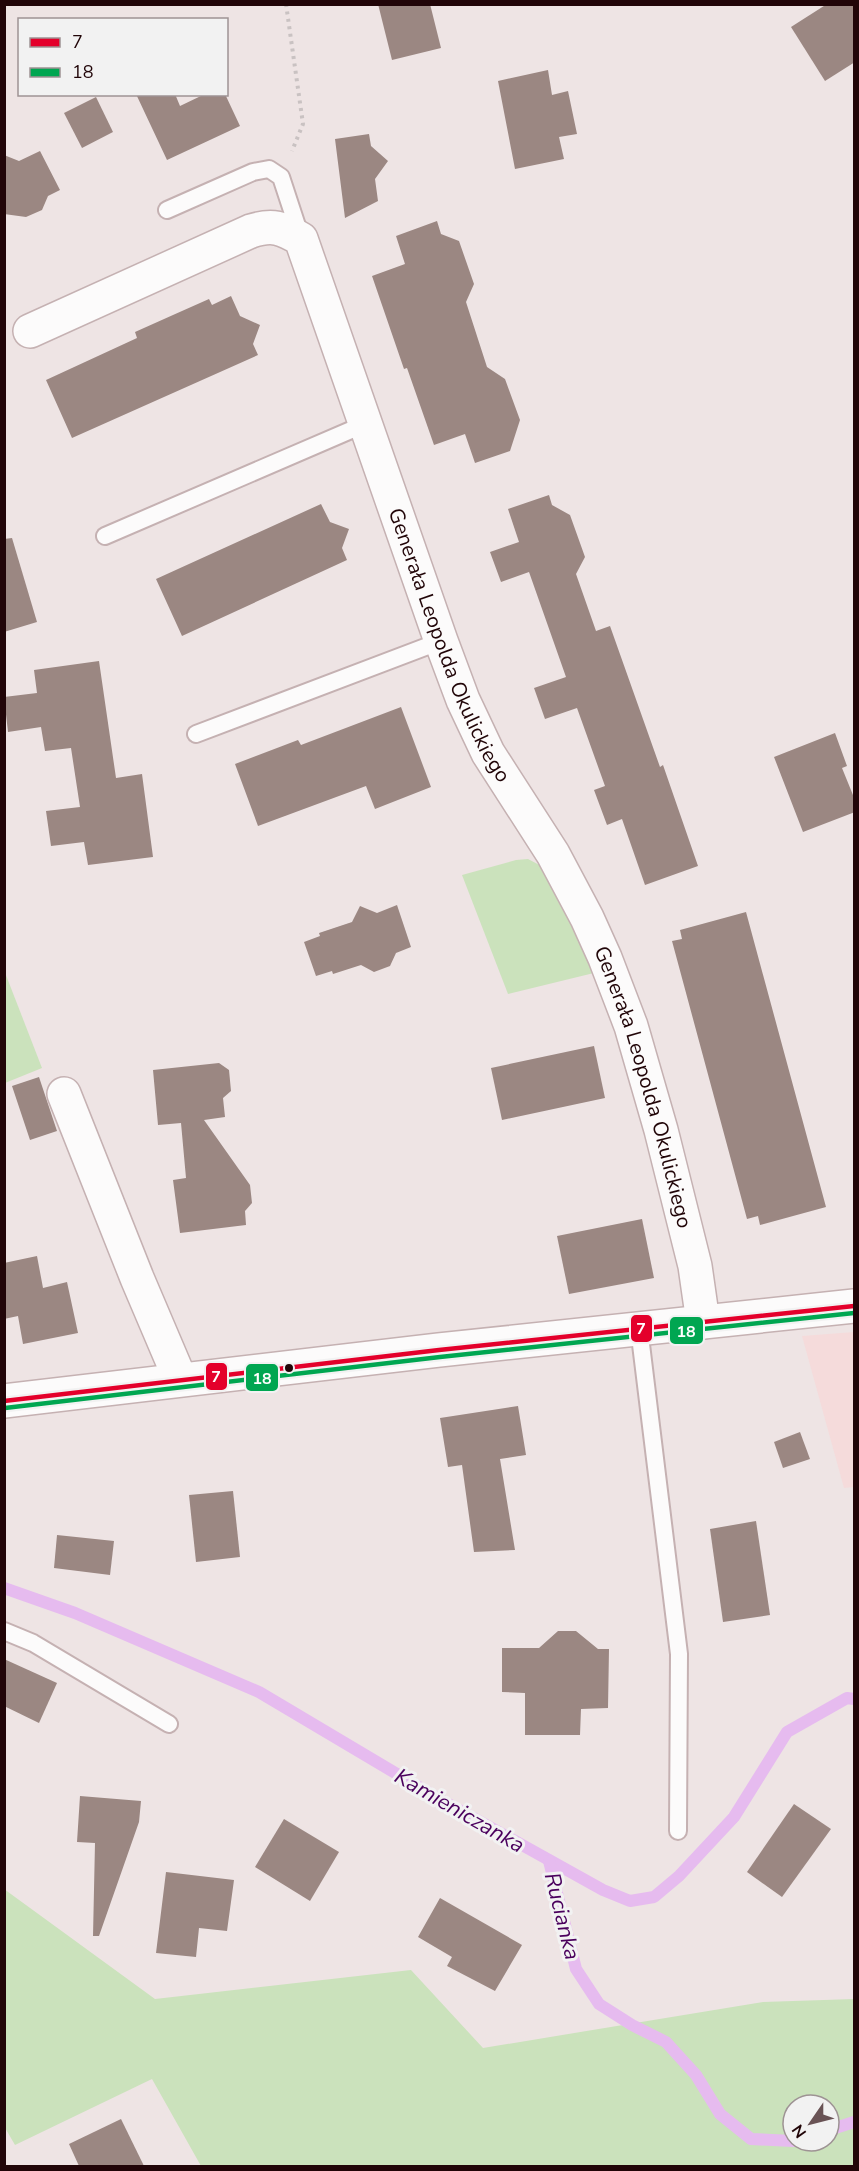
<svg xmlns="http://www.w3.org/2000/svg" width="859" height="2171" font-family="'Nunito Sans',sans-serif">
<rect width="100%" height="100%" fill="#eee4e4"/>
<polygon fill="#f5dbdb" points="854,1332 854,1487 844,1488 802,1336"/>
<g fill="#cbe2bc" fill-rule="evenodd">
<polygon points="528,859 547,869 598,972 508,994 462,875 516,860"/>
<polygon points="4,970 42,1068 5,1083 4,1083"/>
<path d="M4,1889L155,1999L411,1970L483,2048L763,2002L854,1999V2166H201L152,2079L15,2145L4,2126ZM793,2105H829V2141H793Z"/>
</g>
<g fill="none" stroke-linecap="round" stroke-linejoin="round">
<g stroke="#e6bbef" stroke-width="12">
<polyline points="4,1588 75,1613 259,1692 434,1796 603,1890 630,1901 654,1897 679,1876 734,1817 787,1732 847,1698 854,1699"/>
<polyline points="549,1861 576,1969 599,2004 632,2025 666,2042 696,2075 720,2114 751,2139 793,2141"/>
<polyline points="829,2130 854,2122"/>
</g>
</g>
<g fill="#9b8782">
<polygon points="378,4 430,4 441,48 392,60"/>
<polygon points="827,4 855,4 855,62 825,81 791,27"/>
<polygon points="548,70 552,95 568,91 577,134 559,137 564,159 515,169 498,81"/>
<polygon points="136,94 175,94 180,106 205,94 225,94 240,126 167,160"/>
<polygon points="96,97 113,132 82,148 64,113"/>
<polygon points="369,134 371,146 388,161 375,179 378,201 345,218 335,139"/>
<polygon points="40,151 60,190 48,196 42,210 26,217 4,214 4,155 19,161"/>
<polygon points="437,221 441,234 459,241 474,284 466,302 487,367 505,379 520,420 510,451 475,463 465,434 434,445 407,368 404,369 372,276 405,264 396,236"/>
<polygon points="231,296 240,316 260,325 253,344 258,355 72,438 46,380 137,338 135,332 173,315 209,299 212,305"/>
<polygon points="549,495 552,505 570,515 585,557 576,574 596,631 610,626 660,767 663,765 698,866 645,885 622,819 607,825 594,790 605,786 577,708 545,719 534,688 566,677 529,572 501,582 490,552 519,542 508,509"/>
<polygon points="321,504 330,522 349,529 342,548 347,560 182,636 156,579"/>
<polygon points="12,538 37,622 4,632 4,539"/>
<polygon points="99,661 116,778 142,774 153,857 88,865 84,842 51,846 46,811 80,807 71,748 45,751 41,727 8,732 4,697 37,693 34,670"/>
<polygon points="401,707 431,787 375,809 366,786 258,826 235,764 298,740 301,745"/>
<polygon points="835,733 847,766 842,768 855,800 855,812 803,832 774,757"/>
<polygon points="397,905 411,947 396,953 390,966 374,972 361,965 333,974 332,971 316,976 304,942 320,936 319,933 352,922 360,906 377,913"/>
<polygon points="746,912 826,1207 760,1225 758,1216 747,1219 672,941 682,939 680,930"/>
<polygon points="594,1046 605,1098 502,1120 491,1068"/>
<polygon points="219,1063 229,1070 231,1091 223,1098 225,1117 204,1120 250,1185 252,1203 245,1211 246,1225 180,1233 173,1180 186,1178 181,1123 158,1125 153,1070"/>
<polygon points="39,1077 57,1131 30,1140 12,1086"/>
<polygon points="642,1219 654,1278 569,1294 557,1236"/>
<polygon points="37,1256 43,1288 67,1282 78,1333 23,1344 18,1316 4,1319 4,1263"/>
<polygon points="518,1406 526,1455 500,1459 515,1550 474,1552 462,1465 448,1467 440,1418"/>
<polygon points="800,1432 810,1459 783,1468 774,1442"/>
<polygon points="233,1491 240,1557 196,1562 189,1495"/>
<polygon points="756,1521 770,1615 723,1622 710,1529"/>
<polygon points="57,1535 114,1541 110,1575 54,1568"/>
<polygon points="558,1631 576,1631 598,1649 609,1649 608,1708 581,1709 580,1735 525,1735 525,1693 502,1692 502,1648 539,1648"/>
<polygon points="4,1659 57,1683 39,1723 4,1706"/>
<polygon points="80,1796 141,1801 139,1822 99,1936 93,1936 95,1843 77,1842"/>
<polygon points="794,1804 831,1829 782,1897 747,1872"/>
<polygon points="284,1819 339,1852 310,1901 255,1867"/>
<polygon points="166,1872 234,1880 227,1931 199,1928 196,1957 156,1953"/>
<polygon points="440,1898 522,1945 495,1991 447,1966 452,1957 418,1937"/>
<polygon points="121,2119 144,2166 79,2166 69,2144"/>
</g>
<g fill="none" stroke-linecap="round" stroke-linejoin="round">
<defs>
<g id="service">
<polyline points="167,210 253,172 269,169 281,177 301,238"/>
<polyline points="105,536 365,424"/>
<polyline points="196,734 441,641"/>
<polyline points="639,1328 679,1654 678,1831"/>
<polyline points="4,1631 33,1643 169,1724"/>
</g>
<g id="minor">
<path id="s1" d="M30,331L251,231C273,224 282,228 301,239L441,641L463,700L488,753L553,854L587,918L605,958L631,1026L661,1130L695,1266L703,1322"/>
<polyline points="64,1094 137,1278 180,1379"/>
</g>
<polyline id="tertiary" points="4,1401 439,1350 854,1306"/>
</defs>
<use href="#service" stroke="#c5b1b2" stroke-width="20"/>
<use href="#minor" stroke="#c5b1b2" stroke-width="36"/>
<use href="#tertiary" stroke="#c5b1b2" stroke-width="36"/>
<polyline stroke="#c9c2c2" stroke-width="4" stroke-dasharray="3 4.5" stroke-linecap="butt" points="286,4 303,124 292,151"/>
<use href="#service" stroke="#fcfbfb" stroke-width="16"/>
<use href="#minor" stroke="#fcfbfb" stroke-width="33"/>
<use href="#tertiary" stroke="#fcfbfb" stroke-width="33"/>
<defs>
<polyline id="bus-1" points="4,1401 439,1350 854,1306"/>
<polyline id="bus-2" points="5,1408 440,1357 854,1313"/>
</defs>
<use href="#bus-1" stroke="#f2f2f2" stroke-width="9"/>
<use href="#bus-2" stroke="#f2f2f2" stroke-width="9"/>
<use href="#bus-1" stroke="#e4002b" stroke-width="4.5"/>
<use href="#bus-2" stroke="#00a651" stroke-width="4.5"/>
</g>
<circle fill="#210508" stroke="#f2f2f2" stroke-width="2" cx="289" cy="1368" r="5"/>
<g text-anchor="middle" stroke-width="6" stroke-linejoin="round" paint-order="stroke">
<g font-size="21" fill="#210508" stroke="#f2f2f2">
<text dy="7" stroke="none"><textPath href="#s1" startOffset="728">Generała Leopolda Okulickiego</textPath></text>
<text dy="7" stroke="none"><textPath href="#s1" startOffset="1214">Generała Leopolda Okulickiego</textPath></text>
</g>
<g font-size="22" font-style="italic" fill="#4a005d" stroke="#f2f2f2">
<text transform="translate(460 1810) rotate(30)" y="8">Kamieniczanka</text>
<text transform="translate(563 1916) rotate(76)" y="8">Rucianka</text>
</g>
</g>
<g stroke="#f2f2f2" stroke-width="2">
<rect x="630" y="1314" width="23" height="29" rx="6" fill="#e4002b"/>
<rect x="669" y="1316" width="35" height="29" rx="6" fill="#00a651"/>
<rect x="205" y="1362" width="23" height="29" rx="6" fill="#e4002b"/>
<rect x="245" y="1363" width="34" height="29" rx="6" fill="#00a651"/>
</g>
<g font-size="16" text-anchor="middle" font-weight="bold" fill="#fff">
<text x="641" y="1334">7</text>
<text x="686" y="1337">18</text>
<text x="216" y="1382">7</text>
<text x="262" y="1384">18</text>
</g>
<rect width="859" height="2171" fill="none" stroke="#210508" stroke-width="12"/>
<rect x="18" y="18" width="210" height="78" fill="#f2f2f2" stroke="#9e9394" stroke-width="1.5"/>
<rect x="30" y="38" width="30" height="9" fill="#e4002b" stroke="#9e9394" stroke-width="1.5"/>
<text x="72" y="48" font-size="18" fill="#210508">7</text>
<rect x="30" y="68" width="30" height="9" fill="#00a651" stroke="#9e9394" stroke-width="1.5"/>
<text x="72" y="78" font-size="18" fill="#210508">18</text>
<g transform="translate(811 2123) rotate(235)"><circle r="28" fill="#f2f2f2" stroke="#9e9394" stroke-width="1.5"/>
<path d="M0-4.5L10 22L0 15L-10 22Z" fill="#695355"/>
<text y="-9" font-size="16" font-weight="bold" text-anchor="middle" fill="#210508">N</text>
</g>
</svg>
